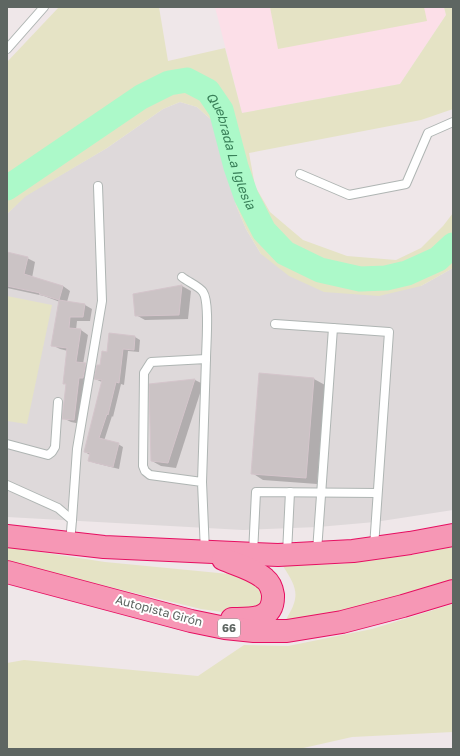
<svg xmlns="http://www.w3.org/2000/svg" width="460" height="756" font-family="'Golos Text',sans-serif">
<rect width="100%" height="100%" fill="#efe7e9"/>
<polygon fill="#fcdfe8" points="215,7 444,7 446,15 400,84 242,113"/>
<polygon fill="#ded9da" points="180,102 197,107 216,124 236,205 246,229 261,254 421,286 453,268 453,510 375,522 318,527 243,530 7,517 7,214 25,196 107,148 163,109"/>
<g fill="#e5e3c5">
<polygon points="59,7 159,7 168,61 225,48 242,113 400,84 446,15 444,7 453,7 453,109 421,120 249,153 255,186 270,212 303,240 347,256 396,260 421,248 443,226 453,213 453,268 421,286 379,296 324,292 289,276 261,254 246,229 236,205 216,124 197,107 180,102 163,109 107,148 26,196 7,214 7,62"/>
<polygon points="270,7 424,7 427,21 278,49"/>
<polygon points="7,296 52,305 27,424 7,421"/>
<polygon points="7,547 105,562 229,574 252,580 259,586 262,594 261,603 257,611 229,613 201,609 7,562"/>
<path d="M453,547V581L365,607L284,623C300,597 299,591 283,566L343,564L418,554Z"/>
<polygon points="453,604 453,732 352,737 299,749 7,749 7,663 24,660 198,676 244,645 288,646 372,629"/>
</g>
<g fill="#0003">
<polygon points="7,253 27,258 35,262 32,278 63,286 70,291 67,302 85,305 92,309 90,321 77,321 76,330 81,330 88,335 83,364 93,369 81,424 71,422 63,418 67,385 64,383 68,351 60,349 52,345 60,302 44,296 7,288"/>
<polygon points="182,286 191,291 188,319 145,320 136,315 135,295"/>
<polygon points="110,334 135,337 140,340 139,352 128,351 124,385 121,384 113,417 112,416 104,441 118,444 123,447 119,469 95,463 89,461 90,455 85,452 102,382 95,379 108,353"/>
<polygon points="314,379 325,385 317,484 263,480 252,473"/>
<polygon points="195,380 203,384 176,468 161,466 152,461 150,385"/>
</g>
<g fill="none" stroke-linecap="round" stroke-linejoin="round">
<path stroke="#acf9c9" stroke-width="25" id="s1" d="M7,188L141,97L169,83L187,80L208,91L221,110L236,167L246,196L264,231L285,253L320,270L360,279L386,278L407,273L438,259L453,245"/>
</g>
<g fill="#cbc3c5" stroke="#d4c5cb">
<polygon points="7,252 28,257 24,274 63,286 59,300 39,294 40,293 7,286"/>
<polygon points="182,285 179,315 135,316 133,294"/>
<polygon points="59,300 85,304 83,317 70,317 69,328 81,329 76,362 86,363 83,378 79,378 74,420 62,419 66,384 63,384 67,348 51,346"/>
<polygon points="109,333 135,336 134,350 123,349 119,383 116,382 108,415 107,414 99,438 119,443 113,467 88,461 90,453 84,452 102,380 94,379 97,365 100,365 102,351 107,352"/>
<polygon points="259,373 314,378 306,478 251,474"/>
<polygon points="195,379 168,463 151,461 149,384"/>
</g>
<g fill="none" stroke-linecap="round" stroke-linejoin="round">
<defs>
<g id="lane">
<polyline points="7,49 44,7"/>
<polyline points="300,174 349,195 406,184 428,133 453,122"/>
<path d="M182,277C188,282 199,286 203,292C210,302 206,346 206,359"/>
<polyline points="275,324 333,328"/>
<polyline points="7,444 48,455 52,452 55,447 58,402"/>
<polyline points="202,482 150,475 145,471 143,466 144,373 151,362 206,359 202,482 205,552"/>
<polyline points="7,485 58,508 72,520 70,543"/>
<polyline points="72,520 77,449 102,301 98,186"/>
<polyline points="317,551 333,328 389,332 374,547"/>
<polyline points="287,553 290,492"/>
<polyline points="253,554 256,492 377,493"/>
</g>
<g id="highway">
<polyline points="7,536 104,547 278,555 353,551 410,543 453,535"/>
<path d="M223,559C237,565 254,569 265,579C270,583 272,588 273,595C274,621 250,619 232,619"/>
<polyline points="7,572 191,621 225,628 254,631 287,631 342,622 403,606 453,591"/>
</g>
</defs>
<use href="#lane" stroke="#afb5b3" stroke-width="10"/>
<use href="#highway" stroke="#e60f61" stroke-width="24"/>
<use href="#lane" stroke="#fff" stroke-width="8"/>
<use href="#highway" stroke="#f697b5" stroke-width="22"/>
</g>
<g text-anchor="middle" stroke-width="4" stroke-linejoin="round" paint-order="stroke">
<rect fill="#fff" stroke="#8e9491" stroke-width="1" x="218" y="619" width="22" height="18" rx="3"/>
<g font-size="11" font-weight="bold" fill="#5e6662">
<text x="229" y="632">66</text>
</g>
<g font-size="12" fill="#5e6662" stroke="#fff">
<text transform="translate(159 611) rotate(15)" y="4">Autopista Girón</text>
</g>
<g font-size="13" font-style="italic" fill="#398059" stroke="#fff">
<text dy="5" stroke="none"><textPath href="#s1" startOffset="300">Quebrada La Iglesia</textPath></text>
</g>
</g>
<rect width="460" height="756" fill="none" stroke="#5e6662" stroke-width="16"/>
</svg>
